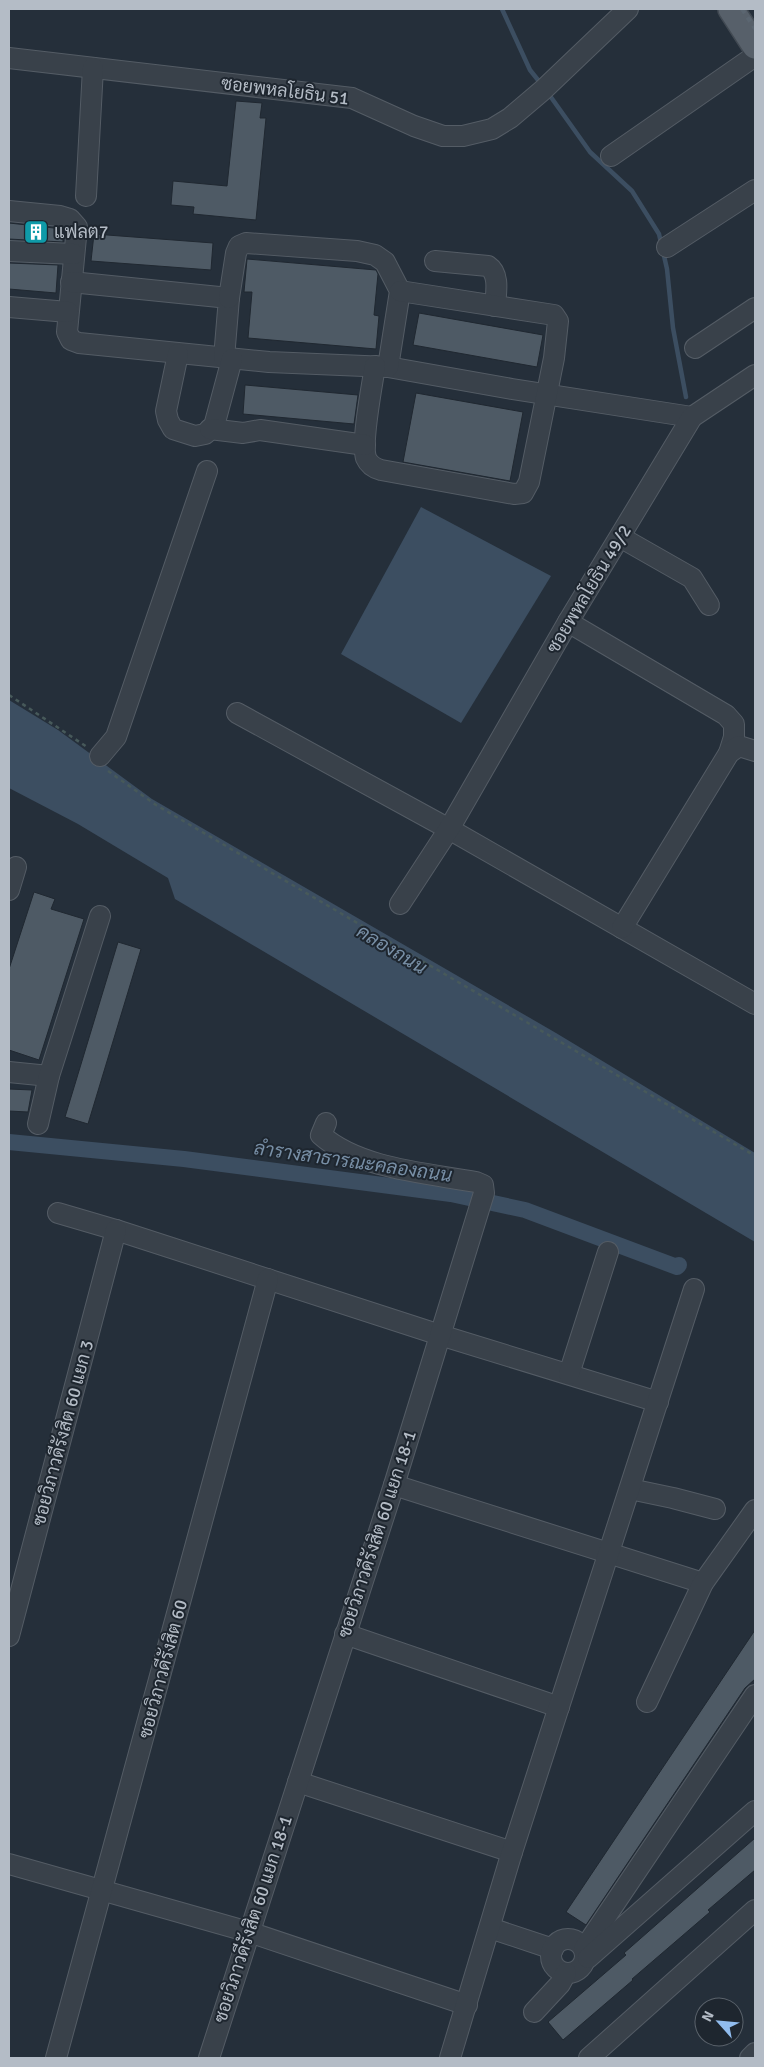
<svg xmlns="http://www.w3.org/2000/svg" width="764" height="2067" font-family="Signika,Sarabun,sans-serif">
<rect width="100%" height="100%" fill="#252f3a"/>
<g fill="#3c4e61">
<polygon points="421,507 551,576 461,723 341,654"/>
<polygon points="9,700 58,730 152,799 556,1033 755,1153 755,1242 175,899 168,878 78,824 9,788"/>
</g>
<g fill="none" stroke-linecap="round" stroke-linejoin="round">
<g stroke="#3c4e61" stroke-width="4.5">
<polyline points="502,9 530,70 542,85"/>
<polyline points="548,93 590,152 632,191 659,234 667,269 673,328 686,397"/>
</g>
<polyline stroke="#3c4e61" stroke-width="16" points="9,1142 184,1159 451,1194 525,1210 677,1267 679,1265"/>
</g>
<g fill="#4e5a65" stroke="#202831">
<polygon points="236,101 262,103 260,118 266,118 256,220 193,214 194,207 171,205 173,181 227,186"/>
<polygon points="9,223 63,229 63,242 9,239"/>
<polygon points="94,234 213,243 211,270 91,261"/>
<polygon points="247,259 376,270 378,274 374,315 379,316 376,349 248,338 252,292 244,292"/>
<polygon points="9,263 58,265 56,293 9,289"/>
<polygon points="419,313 543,335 537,367 413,345"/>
<polygon points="245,385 358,395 354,424 243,414"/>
<polygon points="416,393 523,412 510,481 403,462"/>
<polygon points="34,892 55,899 51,909 84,919 39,1060 9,1050 9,969"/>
<polygon points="118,942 141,949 88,1124 65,1117"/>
<polygon points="9,1089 32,1090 28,1112 9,1111"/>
<polygon points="755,1630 755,1679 745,1688 586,1925 566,1912"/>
<polygon points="755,1838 755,1870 708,1910 710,1912 632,1979 633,1980 563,2040 548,2022 626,1955 624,1953"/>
</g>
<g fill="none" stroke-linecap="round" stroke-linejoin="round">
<defs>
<g id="minor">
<polyline points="9,58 352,98 414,126 443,136 463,136 492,129 510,118 543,90 628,9"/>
<polyline points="611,156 755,56"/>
<polyline points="86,196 93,68"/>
<polyline points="9,211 60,216 70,219 77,227 67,332 71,340 79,343 269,362 388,367 512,389 692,417"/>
<polyline points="667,247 755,190"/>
<polyline points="9,251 74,254"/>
<path d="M435,261L488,266C500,274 496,293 495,306"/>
<polyline points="71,282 229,298 224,358"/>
<polyline points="229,298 236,253 239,246 246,243 357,251 375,255 385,262 400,291 388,367"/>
<polyline points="9,307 68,312"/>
<polyline points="695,348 755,308"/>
<polyline points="178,354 166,411 168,420 173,429 195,436 205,434 214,426 232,359"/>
<path d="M375,366C372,386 361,442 366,458C369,465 374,468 381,470L514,494L523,493L529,482L554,358L558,321L554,315L400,291"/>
<polyline points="210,429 243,433 260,430 365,445"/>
<polyline points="620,537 692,578 709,605"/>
<polyline points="568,622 726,715 734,724 734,737 729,753"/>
<polyline points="237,713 449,829 755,1004"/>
<polyline points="100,756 116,737 207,471"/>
<polyline points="9,890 16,867"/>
<polyline points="400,904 449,829 568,622 692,417 755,375"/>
<polyline points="622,928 729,753 739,746 755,751"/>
<polyline points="9,1072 49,1076"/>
<polyline points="38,1124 49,1076 100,916"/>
<polyline points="58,1213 116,1230 440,1335 658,1402"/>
<polyline points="569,1374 608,1252"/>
<polyline points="394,1485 703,1583"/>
<polyline points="630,1489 673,1498 715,1509"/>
<polyline points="345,1634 559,1707"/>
<polyline points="9,1636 116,1230"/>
<polyline points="647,1702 703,1583 755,1510"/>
<polyline points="298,1782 512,1852"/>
<polyline points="9,1864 249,1932 467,2005"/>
<polyline points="490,1928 553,1949"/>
<circle cx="568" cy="1956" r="17"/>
<polyline points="584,1949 755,1695"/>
<polyline points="588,1958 755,1811"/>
<polyline points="534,2012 560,1984 566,1973"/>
<polyline points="56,2058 268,1279"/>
<path d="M209,2058L394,1485L484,1193L483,1185L476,1182C427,1173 359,1169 321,1135L326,1123"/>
<polyline points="450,2058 512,1852 694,1289"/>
<polyline points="589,2058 755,1910"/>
<polyline points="750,2058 755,2053"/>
</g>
<polyline id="major" points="731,9 755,46"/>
</defs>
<use href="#minor" stroke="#545c65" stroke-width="22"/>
<use href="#major" stroke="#424a53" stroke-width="28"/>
<g stroke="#47595a" stroke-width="2.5" stroke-dasharray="4 4" stroke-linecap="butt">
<polyline points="9,695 87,747"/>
<polyline points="108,771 156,805 755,1156"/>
</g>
<use href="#minor" stroke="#39414a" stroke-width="20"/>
<use href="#major" stroke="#57606a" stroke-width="25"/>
<polyline stroke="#5b6671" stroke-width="4" stroke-dasharray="5 5" stroke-linecap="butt" points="742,9 755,29"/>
</g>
<defs>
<symbol id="building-square" viewBox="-11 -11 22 22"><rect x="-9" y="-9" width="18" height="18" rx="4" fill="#0f9aa8" stroke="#1e262f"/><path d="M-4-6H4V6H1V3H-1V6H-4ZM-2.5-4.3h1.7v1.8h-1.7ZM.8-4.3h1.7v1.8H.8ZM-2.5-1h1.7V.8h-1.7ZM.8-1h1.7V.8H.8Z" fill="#fff"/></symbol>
</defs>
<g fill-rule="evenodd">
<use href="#building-square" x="22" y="218" width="28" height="28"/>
</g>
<g text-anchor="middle" stroke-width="4" stroke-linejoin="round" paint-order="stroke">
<g font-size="18" fill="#b4bcc6" stroke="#1e262f">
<text transform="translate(285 91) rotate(7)" y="6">ซอยพหลโยธิน 51</text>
<text transform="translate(589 589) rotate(-59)" y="6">ซอยพหลโยธิน 49/2</text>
<text transform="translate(63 1433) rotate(-75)" y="6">ซอยวิภาวดีรังสิต 60 แยก 3</text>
<text transform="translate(377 1534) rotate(-72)" y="6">ซอยวิภาวดีรังสิต 60 แยก 18-1</text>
<text transform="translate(163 1669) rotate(-75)" y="6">ซอยวิภาวดีรังสิต 60</text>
<text transform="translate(253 1919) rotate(-72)" y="6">ซอยวิภาวดีรังสิต 60 แยก 18-1</text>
</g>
<g font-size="18" fill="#b4bcc6" stroke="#1e262f" text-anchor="start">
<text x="54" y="238">แฟลต7</text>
</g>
<g font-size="19" font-style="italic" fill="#788fa6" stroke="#1e262f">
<text transform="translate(392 949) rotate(31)" y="7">คลองถนน</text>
<text transform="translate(353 1161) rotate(8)" y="7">ลำรางสาธารณะคลองถนน</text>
</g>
</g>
<rect width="764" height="2067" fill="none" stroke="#b4bcc6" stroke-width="20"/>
<g transform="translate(719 2022) rotate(297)"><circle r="24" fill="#1e262f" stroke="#5a626b"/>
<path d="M0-4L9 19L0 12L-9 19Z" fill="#91bcee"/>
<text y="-8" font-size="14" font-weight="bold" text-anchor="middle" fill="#b4bcc6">N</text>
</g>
</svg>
